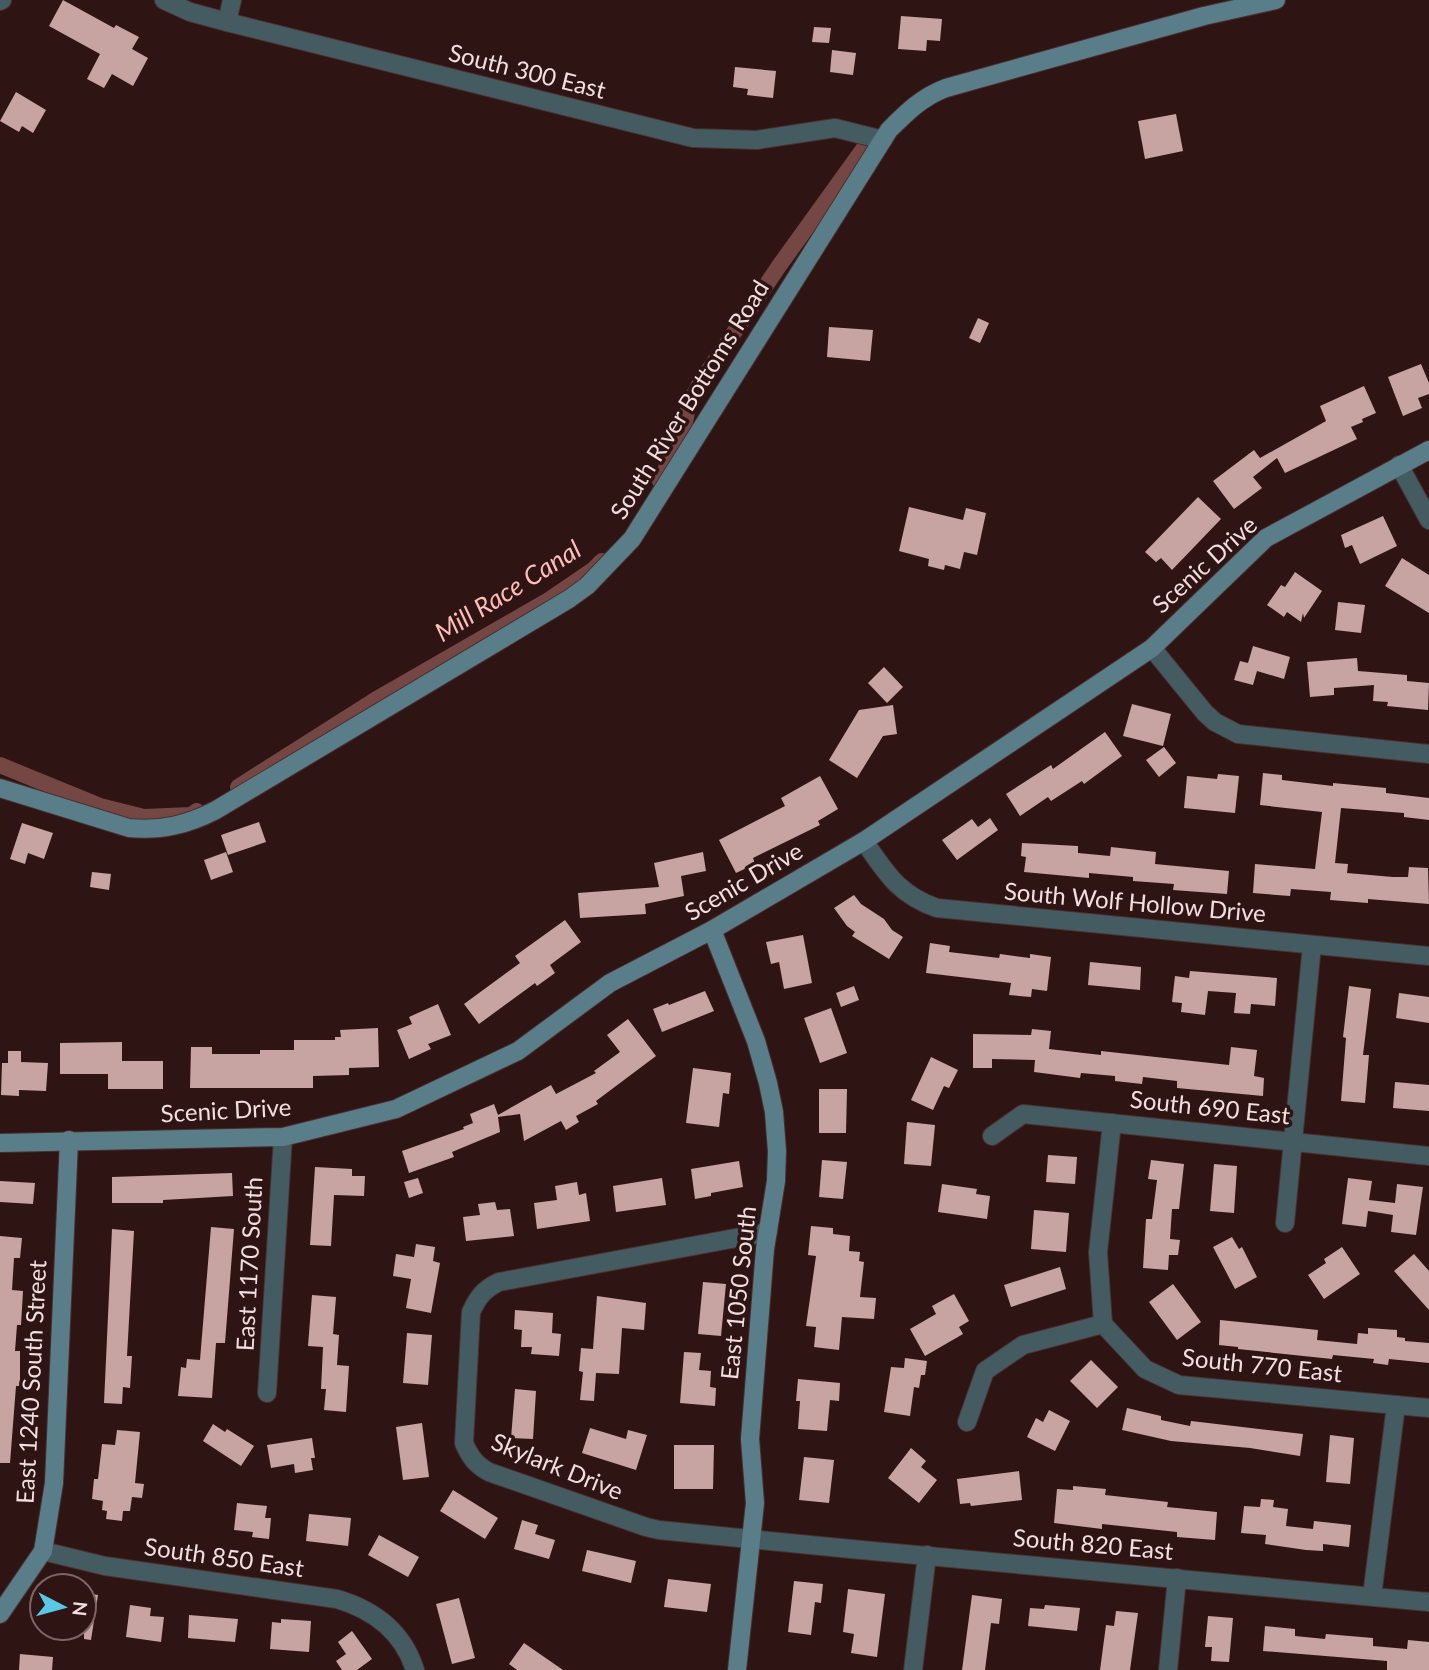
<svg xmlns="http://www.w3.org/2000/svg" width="1429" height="1670" font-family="Lato,sans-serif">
<rect width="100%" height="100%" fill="#2e1514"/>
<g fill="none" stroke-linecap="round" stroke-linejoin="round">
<g stroke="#744644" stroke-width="16">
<polyline points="660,481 682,435 689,404 700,383 779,266 864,148"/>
<polyline points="0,765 100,806 144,817 191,815 197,811"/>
<polyline points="238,787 375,700 547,601 594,569 602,561"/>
</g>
</g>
<g fill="#c7a4a2">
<polygon points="63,0 114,28 116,25 139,37 132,49 148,58 133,86 112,74 104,88 87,79 100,54 49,26"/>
<polygon points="901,16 942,19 940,41 927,40 926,51 898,49"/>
<polygon points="814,27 831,28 829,43 812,42"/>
<polygon points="832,50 856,53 853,75 830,72"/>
<polygon points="735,67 776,71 773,98 747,95 748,89 733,87"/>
<polygon points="16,92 46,110 33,133 22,126 19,132 0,121"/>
<polygon points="1176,114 1183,151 1145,159 1138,121"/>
<polygon points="978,318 989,323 980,343 969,338"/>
<polygon points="829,327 873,330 870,361 827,357"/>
<polygon points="1421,364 1429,383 1429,394 1418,398 1422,408 1403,416 1388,377"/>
<polygon points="1364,386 1376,413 1362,419 1363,422 1351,427 1357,439 1285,473 1277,458 1253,477 1262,488 1234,509 1213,481 1254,450 1260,458 1326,421 1320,406"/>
<polygon points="1198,497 1221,519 1172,570 1161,558 1156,562 1145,552"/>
<polygon points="909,507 963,520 966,508 986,513 977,555 964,552 960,569 945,565 944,570 928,566 929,559 899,551"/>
<polygon points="1383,516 1397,546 1360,564 1352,545 1345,548 1341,535"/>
<polygon points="1402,558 1429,575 1429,613 1385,586"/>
<polygon points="1295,572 1322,591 1304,618 1303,613 1301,622 1287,612 1284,617 1267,605 1281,585 1285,587"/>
<polygon points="1338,602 1365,605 1361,633 1335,630"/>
<polygon points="1253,646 1290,657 1284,679 1257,671 1253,685 1234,680 1240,661 1248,663"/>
<polygon points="1357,658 1358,671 1407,675 1407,681 1429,683 1428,710 1387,706 1388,702 1373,701 1374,685 1334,688 1334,695 1310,697 1307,662"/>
<polygon points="884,667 903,687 887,703 868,683"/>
<polygon points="1132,704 1171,714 1163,746 1123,736"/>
<polygon points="893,705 897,734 883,736 857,778 829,760 859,710"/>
<polygon points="1105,732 1122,756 1084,784 1082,781 1051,801 1048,797 1020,816 1006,794 1051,765 1053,769"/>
<polygon points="1164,747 1176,763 1159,777 1146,760"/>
<polygon points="1263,773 1282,775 1282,780 1333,786 1333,783 1386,788 1386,793 1429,798 1429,820 1404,817 1404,813 1341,808 1335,863 1348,864 1347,873 1393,877 1408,877 1409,867 1428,868 1429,904 1368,899 1368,903 1330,900 1331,892 1291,889 1290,896 1253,893 1255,864 1315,869 1322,812 1260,805"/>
<polygon points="1218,774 1239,776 1235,813 1184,808 1187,776 1217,779"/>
<polygon points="820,776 838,809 818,821 820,825 753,858 755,864 736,873 719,840 785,806 781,798"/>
<polygon points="990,818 998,830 957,860 942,840 972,819 978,827"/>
<polygon points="259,822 266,842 228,855 221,835"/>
<polygon points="22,823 53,833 44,859 28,853 25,864 10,859"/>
<polygon points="1022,843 1078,846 1078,853 1110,856 1111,847 1156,852 1155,864 1229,871 1227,894 1173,890 1174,884 1133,881 1133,877 1089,873 1089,878 1024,872 1026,857 1021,856"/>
<polygon points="226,852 233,872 211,880 204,860"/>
<polygon points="703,852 706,871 681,876 684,896 645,904 646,914 580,918 578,893 659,887 654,863"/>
<polygon points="92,872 111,874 109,890 90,887"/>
<polygon points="854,895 861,904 884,919 892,930 903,937 889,959 852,936 855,932 847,926 834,908"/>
<polygon points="565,920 581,942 550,965 555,973 537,986 535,983 479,1024 464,1004 520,963 515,956"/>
<polygon points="803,935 812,983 784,989 779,962 771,964 766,942"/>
<polygon points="930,943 950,946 949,952 999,958 1000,954 1030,958 1030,954 1051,957 1047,991 1032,989 1031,997 1009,995 1011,983 926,973"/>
<polygon points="1090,962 1141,967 1140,990 1088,985"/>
<polygon points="1190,971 1277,978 1275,1006 1251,1004 1250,1014 1234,1013 1236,993 1208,991 1205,1015 1181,1012 1182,1003 1172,1002 1175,976 1189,978"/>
<polygon points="854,986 859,1000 841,1007 836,993"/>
<polygon points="1349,986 1371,989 1363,1055 1369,1055 1365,1103 1341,1101 1346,1038 1343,1037"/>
<polygon points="705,991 714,1011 662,1032 653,1009 668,1003 669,1005"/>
<polygon points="1399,993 1429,997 1429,1023 1396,1018"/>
<polygon points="438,1004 451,1035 428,1044 431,1049 409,1059 397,1030 412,1024 409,1017"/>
<polygon points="831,1008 847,1053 820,1063 804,1018"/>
<polygon points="628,1019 656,1056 596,1101 598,1104 576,1116 579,1122 566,1130 561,1121 524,1141 520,1114 498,1117 500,1132 452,1152 454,1157 409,1173 402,1151 464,1129 463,1127 473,1123 470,1114 494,1104 498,1115 551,1085 556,1094 596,1073 594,1071 620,1052 607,1035"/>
<polygon points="378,1028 379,1067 349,1068 349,1075 313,1076 313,1088 190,1088 191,1047 212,1047 212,1054 260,1054 260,1050 294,1050 294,1040 335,1040 335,1037 341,1037 340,1030"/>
<polygon points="1032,1029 1051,1031 1049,1049 1101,1055 1101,1051 1229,1065 1231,1047 1257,1050 1254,1076 1264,1078 1263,1096 1177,1088 1177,1081 1143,1077 1142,1084 1115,1081 1115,1076 1081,1073 1080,1078 1034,1072 1035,1060 992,1059 992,1068 973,1068 973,1034 1031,1035"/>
<polygon points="122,1042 122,1061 163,1061 163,1089 108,1089 108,1074 60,1074 60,1043"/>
<polygon points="8,1051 21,1051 21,1062 48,1063 46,1091 19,1090 19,1096 1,1095 2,1063 8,1063"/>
<polygon points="931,1057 958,1070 949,1088 944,1086 933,1110 911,1100"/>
<polygon points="693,1068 731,1073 729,1094 723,1093 719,1127 686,1123"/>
<polygon points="1395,1082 1429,1085 1429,1111 1393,1108"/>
<polygon points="819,1089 847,1089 846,1133 819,1133"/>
<polygon points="907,1122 935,1125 931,1166 904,1164"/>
<polygon points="1048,1155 1077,1157 1075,1184 1046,1182"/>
<polygon points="822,1160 847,1162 843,1199 819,1197"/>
<polygon points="1151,1160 1184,1164 1179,1209 1172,1209 1170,1239 1180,1240 1178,1255 1169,1255 1168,1270 1143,1268 1146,1219 1152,1219 1157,1180 1148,1179"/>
<polygon points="739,1161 743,1187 711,1193 711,1196 695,1199 691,1169"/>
<polygon points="1214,1164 1237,1166 1234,1213 1210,1211"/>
<polygon points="315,1167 352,1169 352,1176 365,1176 364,1196 334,1195 331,1246 310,1245"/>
<polygon points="232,1173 233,1196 163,1200 163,1203 112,1203 112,1177"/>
<polygon points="418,1178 423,1193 409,1198 404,1182"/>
<polygon points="662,1178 666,1205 616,1212 613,1186"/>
<polygon points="1348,1178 1372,1181 1369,1200 1395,1203 1397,1184 1423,1187 1416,1235 1391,1232 1393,1215 1368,1211 1366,1227 1342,1224"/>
<polygon points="0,1181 35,1183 33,1204 0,1202"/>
<polygon points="577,1182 579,1195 586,1193 590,1221 537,1229 534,1203 557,1200 555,1186"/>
<polygon points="942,1184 977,1189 976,1194 990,1196 987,1219 938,1212"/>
<polygon points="495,1202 497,1210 510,1209 514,1236 466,1241 463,1217 480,1215 478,1204"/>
<polygon points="1034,1210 1069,1213 1066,1252 1031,1249"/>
<polygon points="811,1226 833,1228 833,1234 850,1236 849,1251 860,1252 859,1261 864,1262 860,1297 876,1298 874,1319 842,1317 839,1350 814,1347 816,1327 806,1326 816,1256 808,1255"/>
<polygon points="211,1227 234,1229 225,1343 216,1343 212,1398 178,1396 181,1367 186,1368 187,1359 200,1360"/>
<polygon points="112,1229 134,1231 127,1356 132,1356 130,1388 123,1387 122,1404 104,1403"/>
<polygon points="0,1236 22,1238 20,1258 14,1258 12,1290 23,1291 21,1325 17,1325 15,1351 20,1351 20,1386 16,1386 10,1463 0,1463"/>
<polygon points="1232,1237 1239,1249 1242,1247 1257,1277 1235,1289 1213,1247"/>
<polygon points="416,1244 435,1247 433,1261 440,1263 431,1313 406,1308 411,1279 393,1276 396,1254 414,1257"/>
<polygon points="1342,1247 1360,1274 1324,1299 1308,1275 1326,1263 1324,1259"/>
<polygon points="1414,1254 1429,1271 1429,1310 1394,1271"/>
<polygon points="1060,1267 1066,1289 1011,1307 1004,1285"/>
<polygon points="703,1282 726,1284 721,1336 698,1334"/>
<polygon points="1173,1284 1201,1322 1177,1340 1149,1302"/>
<polygon points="954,1294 969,1321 959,1327 963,1334 925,1356 910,1329 936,1314 932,1306"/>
<polygon points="312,1295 336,1297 333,1334 339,1335 337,1365 349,1366 346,1412 324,1410 326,1389 321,1389 323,1347 308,1346"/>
<polygon points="597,1296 646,1303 644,1330 622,1328 619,1374 596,1373 594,1401 580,1400 583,1372 579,1371 581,1348 593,1349"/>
<polygon points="515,1310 553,1313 552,1333 561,1334 559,1356 531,1354 532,1347 521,1347 522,1330 514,1329"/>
<polygon points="1220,1320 1318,1330 1317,1340 1357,1344 1358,1333 1368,1334 1368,1328 1397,1330 1397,1337 1405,1338 1405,1341 1429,1343 1429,1363 1389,1359 1388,1365 1373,1363 1374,1359 1333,1355 1332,1359 1238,1349 1238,1347 1219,1345"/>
<polygon points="407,1333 432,1335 428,1385 403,1383"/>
<polygon points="684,1352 701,1353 699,1370 711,1371 710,1387 716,1388 715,1406 680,1403"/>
<polygon points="905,1358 927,1361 925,1375 921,1375 919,1388 914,1387 910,1416 884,1412 891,1367 904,1368"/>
<polygon points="1091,1360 1118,1387 1097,1408 1070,1381"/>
<polygon points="798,1379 840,1383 839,1401 830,1400 827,1431 798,1429 800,1401 796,1401"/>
<polygon points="515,1389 536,1391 533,1439 511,1438"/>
<polygon points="1127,1408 1161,1416 1161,1420 1190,1426 1191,1421 1303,1434 1300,1456 1250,1448 1171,1441 1122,1430"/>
<polygon points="1049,1410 1070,1421 1055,1451 1027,1437 1036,1418 1043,1422"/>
<polygon points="422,1423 429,1477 403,1480 396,1427"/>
<polygon points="213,1424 225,1432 227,1429 254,1446 241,1466 203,1441"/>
<polygon points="590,1428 626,1439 628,1430 647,1435 636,1470 582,1453"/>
<polygon points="117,1430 140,1432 135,1483 144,1484 142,1498 132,1497 130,1511 123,1511 122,1521 106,1519 107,1511 102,1510 103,1501 92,1499 94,1479 98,1479 102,1444 115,1445"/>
<polygon points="1330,1435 1354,1438 1350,1484 1326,1482"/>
<polygon points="312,1438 315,1458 311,1458 313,1470 295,1473 294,1464 271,1468 267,1445"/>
<polygon points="674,1445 714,1445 713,1489 674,1489"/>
<polygon points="911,1448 926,1461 921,1467 937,1480 919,1503 888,1478"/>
<polygon points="804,1457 834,1460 829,1503 799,1500"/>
<polygon points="1019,1471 1022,1500 971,1506 970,1503 960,1504 957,1479"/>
<polygon points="1073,1486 1106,1489 1105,1495 1168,1502 1167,1507 1217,1512 1215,1540 1177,1537 1177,1532 1102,1524 1102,1529 1054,1523 1057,1489 1073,1490"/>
<polygon points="453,1490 498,1518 485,1539 440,1511"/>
<polygon points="1261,1499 1274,1500 1273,1507 1288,1509 1286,1526 1313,1529 1314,1521 1351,1525 1349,1547 1323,1544 1323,1551 1306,1550 1265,1544 1266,1535 1241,1533 1244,1506 1260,1507"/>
<polygon points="237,1503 267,1506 265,1518 271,1518 269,1539 252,1537 253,1532 234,1530"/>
<polygon points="309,1514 351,1518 348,1546 306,1541"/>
<polygon points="522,1520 538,1525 535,1534 555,1540 549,1559 514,1549"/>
<polygon points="379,1535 419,1557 408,1577 368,1555"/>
<polygon points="587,1550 636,1561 631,1583 582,1571"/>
<polygon points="668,1579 711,1584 707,1612 664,1607"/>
<polygon points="794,1581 823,1584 821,1603 815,1602 811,1635 788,1632"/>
<polygon points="848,1589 885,1594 877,1657 851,1653 854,1634 843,1632"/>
<polygon points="84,1593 98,1595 91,1640 84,1639"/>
<polygon points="972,1595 1002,1599 999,1624 991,1623 985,1670 962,1670"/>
<polygon points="459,1598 475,1658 452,1664 436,1604"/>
<polygon points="130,1605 151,1608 150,1616 164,1617 161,1642 126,1637"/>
<polygon points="1045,1605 1080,1608 1077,1631 1028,1626 1030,1608 1044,1609"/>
<polygon points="1116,1611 1138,1613 1130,1670 1100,1670 1106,1625 1114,1626"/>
<polygon points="189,1615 238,1619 235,1642 188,1638"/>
<polygon points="1208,1616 1233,1618 1229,1662 1211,1661 1212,1647 1205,1647"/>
<polygon points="281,1619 311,1621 309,1652 270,1649 272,1622 281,1623"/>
<polygon points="1265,1626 1295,1629 1295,1636 1325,1639 1326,1634 1373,1638 1373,1646 1407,1649 1408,1640 1429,1642 1429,1670 1387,1670 1387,1661 1263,1651"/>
<polygon points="352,1631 372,1659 357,1670 342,1670 336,1661 346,1654 338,1642"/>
<polygon points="524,1643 563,1670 517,1670 509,1664"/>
<polygon points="20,1654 53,1657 52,1670 19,1670"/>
</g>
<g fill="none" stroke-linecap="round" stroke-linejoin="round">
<defs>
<g id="street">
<polyline points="164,0 190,12 227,22 693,138 757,140 835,128 883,140"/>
<polyline points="0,1 2,0"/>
<polyline points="227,22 232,0"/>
<polyline points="1399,465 1429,520"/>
<polyline points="1152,648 1205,713 1215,722 1238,734 1429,754"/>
<path d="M864,841C886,873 899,895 937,908L1429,956"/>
<polyline points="992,1136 1023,1114 1429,1156"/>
<polyline points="1285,1223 1312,945"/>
<path d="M768,1232L499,1282C484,1289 478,1297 471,1312L464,1443C470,1457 476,1465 489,1472L646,1527L659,1530L851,1549L1429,1602"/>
<polyline points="1103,1324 1145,1369 1179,1385 1429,1408"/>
<polyline points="1103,1324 1098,1252 1112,1123"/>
<polyline points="267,1393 283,1137"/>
<polyline points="967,1422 985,1371 1023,1345 1103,1324"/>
<path d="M43,1551L105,1566L337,1599C374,1610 403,1632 415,1670"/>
<polyline points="1372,1596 1396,1405"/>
<polyline points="913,1670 927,1555"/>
<polyline points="1168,1670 1177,1578"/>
</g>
<g id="secondary">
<path d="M0,788L129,828C161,831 187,825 216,810L569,599L587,586L632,539L889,130C907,112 922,97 946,88L1204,16L1276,0"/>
<polyline points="712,930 756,1041 768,1083 774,1112 777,1151 776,1181 765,1249 750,1439 755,1503 737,1670"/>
<polyline points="0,1143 283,1137 396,1109 518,1051 610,983 712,930 864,841 1152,648 1266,538 1429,450"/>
<polyline points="0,1614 43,1551 54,1483 69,1140"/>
</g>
</defs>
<use href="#street" stroke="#493130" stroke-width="20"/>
<use href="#secondary" stroke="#493130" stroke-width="20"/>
<use href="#street" stroke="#455b62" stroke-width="18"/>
<use href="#secondary" stroke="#5a7e89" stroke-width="18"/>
</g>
<g text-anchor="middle" stroke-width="7" stroke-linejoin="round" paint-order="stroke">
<g font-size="24" fill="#f1dedd" stroke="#2e1514">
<text transform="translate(527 72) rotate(14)" y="8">South 300 East</text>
<text transform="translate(690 400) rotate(-58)" y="8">South River Bottoms Road</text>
<text transform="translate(1205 565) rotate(-42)" y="8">Scenic Drive</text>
<text transform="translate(744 882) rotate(-30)" y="8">Scenic Drive</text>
<text transform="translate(1135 903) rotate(5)" y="8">South Wolf Hollow Drive</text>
<text transform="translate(1210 1108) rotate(6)" y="8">South 690 East</text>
<text transform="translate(226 1111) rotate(-3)" y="8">Scenic Drive</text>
<text transform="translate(250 1264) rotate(-87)" y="8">East 1170 South</text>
<text transform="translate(739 1293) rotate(-84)" y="8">East 1050 South</text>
<text transform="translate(1262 1366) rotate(6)" y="8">South 770 East</text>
<text transform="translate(32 1382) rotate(-87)" y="8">East 1240 South Street</text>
<text transform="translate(557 1467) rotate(22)" y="8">Skylark Drive</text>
<text transform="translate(1093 1545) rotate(5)" y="8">South 820 East</text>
<text transform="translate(224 1558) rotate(8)" y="8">South 850 East</text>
</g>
<g font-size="26" font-style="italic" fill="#febdba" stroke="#2e1514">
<text transform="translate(508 591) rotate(-32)" y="9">Mill Race Canal</text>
</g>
</g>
<g transform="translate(63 1607) rotate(96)"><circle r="33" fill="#2e1514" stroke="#7c6564" stroke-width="2"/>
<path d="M0-5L12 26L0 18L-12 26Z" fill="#5ac8e5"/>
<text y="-10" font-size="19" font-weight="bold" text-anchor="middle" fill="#f1dedd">N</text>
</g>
</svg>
